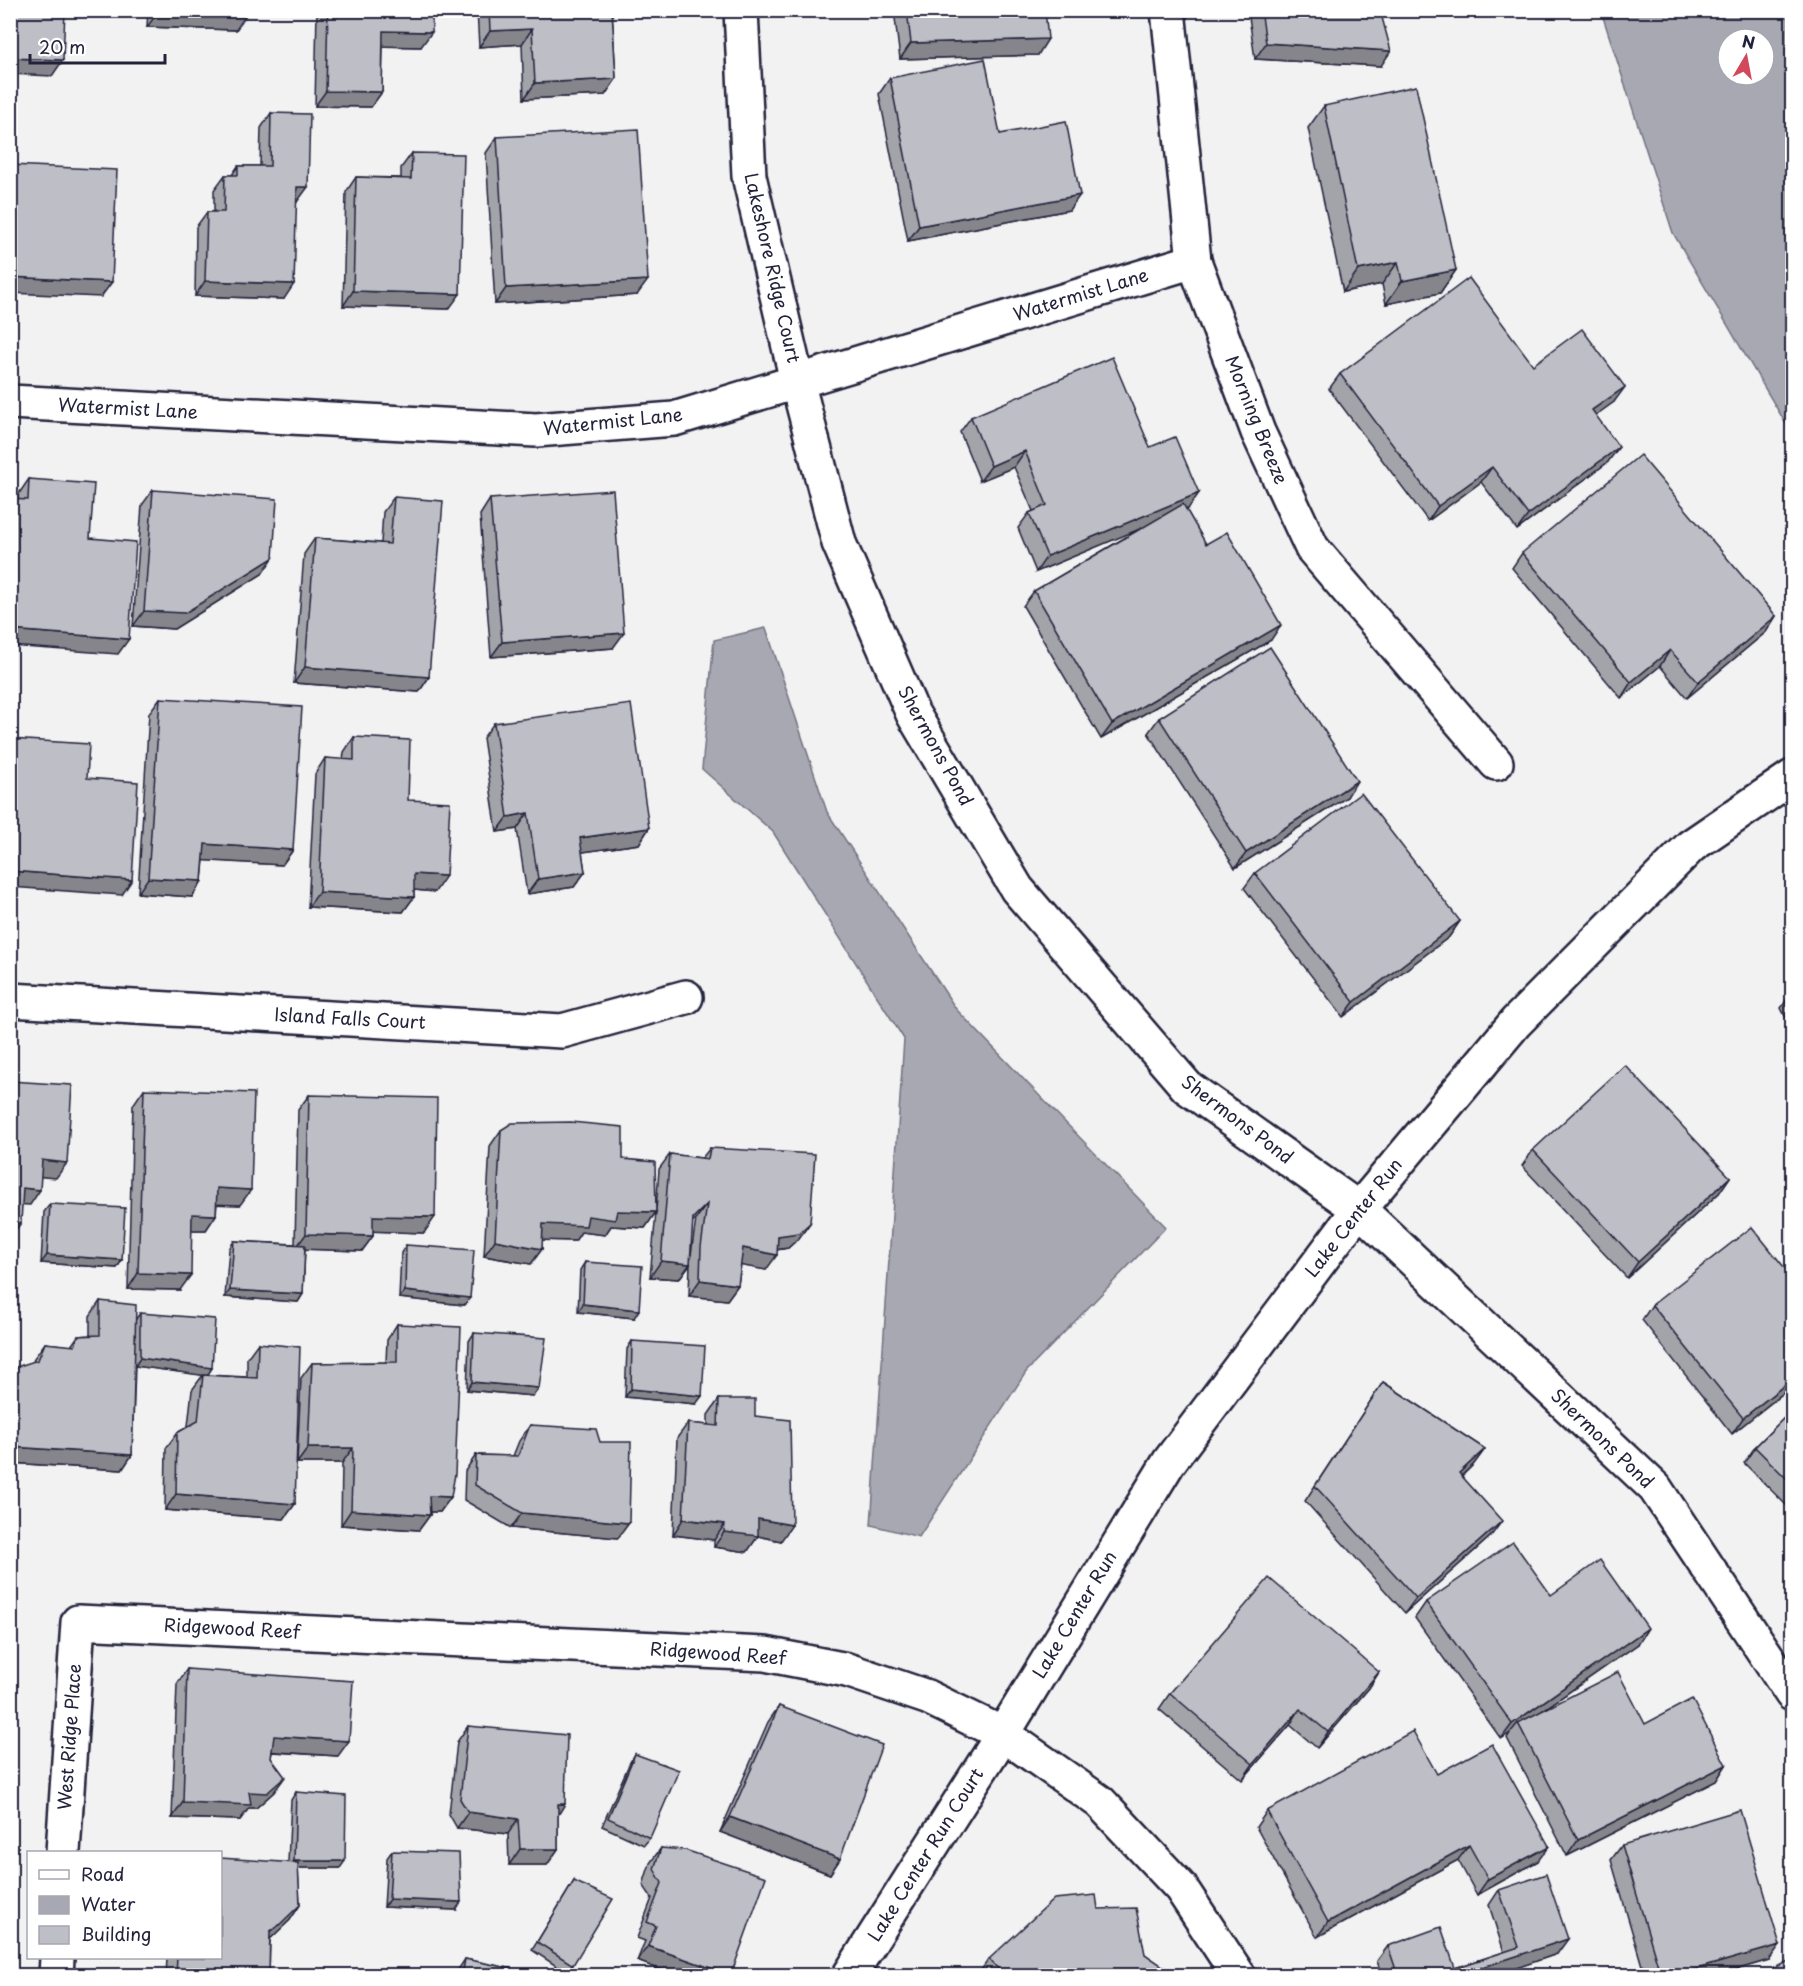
<svg xmlns="http://www.w3.org/2000/svg" width="1803" height="1986" font-family="'Playpen Sans',sans-serif">
<rect width="100%" height="100%" fill="#f2f2f3"/>
<filter id="ink" filterUnits="userSpaceOnUse"><feTurbulence type="fractalNoise" baseFrequency=".0167" numOctaves="2"/><feDisplacementMap in="SourceGraphic" scale="12" xChannelSelector="R" yChannelSelector="G"/><feConvolveMatrix kernelMatrix="1 2 1 2 8 2 1 2 1" color-interpolation-filters="sRGB"/></filter>
<g filter="url(#ink)">
<g fill="#a8a8b2" stroke="#727282" stroke-width="1.5" fill-rule="evenodd">
<path d="M1601,11H1792V434L1673,233ZM1728,39H1764V75H1728Z"/>
<polygon points="766,628 827,812 956,1009 1166,1227 1026,1372 919,1537 871,1525 904,1039 773,832 702,769 714,640"/>
</g>
<g fill="none" stroke-linecap="round" stroke-linejoin="round">
<defs>
<g id="minor">
<polyline points="741,10 749,176 797,381 839,543 913,714 1017,889 1187,1087 1359,1209 1655,1488 1792,1694"/>
<polyline points="1168,10 1194,261 1258,432 1312,548 1496,763"/>
<polyline points="10,402 536,430 674,419 1194,261"/>
<polyline points="10,1000 562,1031 686,997"/>
<polyline points="63,1852 78,1622 765,1654 847,1670 927,1697 1003,1734 1100,1802 1181,1888 1239,1976"/>
<polyline points="56,1976 57,1958"/>
<polyline points="849,1976 1003,1734 1169,1462 1359,1209 1516,1022 1691,846 1792,777"/>
</g>
</defs>
<use href="#minor" stroke="#22223b" stroke-width="38"/>
<use href="#minor" stroke="#fff" stroke-width="33"/>
</g>
<g fill="#a3a3aa" stroke="#22223b" stroke-width="1.5">
<polygon points="148,10 246,10 236,30 147,27"/>
<polygon points="317,10 432,10 421,47 383,46 382,92 371,107 315,106"/>
<polygon points="477,10 612,10 616,79 605,95 524,99 522,44 479,47"/>
<polygon points="894,10 1045,10 1038,55 900,59"/>
<polygon points="1248,10 1380,10 1381,66 1255,59"/>
<polygon points="890,78 1000,134 1069,210 908,241 879,94"/>
<polygon points="1324,106 1456,270 1440,293 1386,304 1382,284 1343,292 1308,128"/>
<polygon points="271,113 297,202 296,202 284,299 195,296 196,227 207,212 214,212 214,190 225,175 232,175 238,166 260,166 261,128"/>
<polygon points="497,137 637,295 495,304 486,153"/>
<polygon points="412,153 449,309 343,306 346,192 356,177 401,178 401,168"/>
<polygon points="1533,365 1614,402 1595,415 1608,462 1517,530 1481,482 1428,521 1329,389 1340,374"/>
<polygon points="971,417 1150,447 1188,509 1186,509 1206,544 1271,640 1101,739 1023,606 1034,591 1143,527 1036,572 1018,528 1029,513 1033,511 1014,467 980,481 960,432"/>
<polygon points="29,479 90,538 118,654 18,499 18,495"/>
<polygon points="153,490 262,574 174,629 133,626 142,505"/>
<polygon points="394,497 429,677 419,692 294,683 304,554 315,538 381,543 383,512"/>
<polygon points="490,499 613,648 491,657 480,515"/>
<polygon points="1522,553 1776,616 1766,632 1687,698 1660,666 1621,698 1512,568"/>
<polygon points="160,698 293,850 282,865 204,860 202,881 192,897 138,893 149,713"/>
<polygon points="1159,718 1347,797 1235,868 1148,733"/>
<polygon points="494,723 649,828 639,844 582,852 585,872 574,887 527,894 517,829 497,832 483,738"/>
<polygon points="354,737 408,800 435,892 414,890 414,897 403,912 308,907 315,774 325,758 343,760 344,752"/>
<polygon points="1255,873 1460,921 1449,937 1343,1017 1244,888"/>
<polygon points="1792,992 1792,1030 1781,1008"/>
<polygon points="144,1089 240,1205 217,1204 216,1215 206,1230 192,1230 180,1290 128,1289 133,1105"/>
<polygon points="309,1095 424,1233 373,1231 373,1236 362,1251 305,1249 303,1294 298,1302 225,1297 229,1249 234,1241 295,1244 298,1110"/>
<polygon points="501,1130 623,1159 656,1211 659,1169 670,1154 702,1158 710,1148 810,1223 799,1238 788,1248 777,1250 766,1270 741,1265 738,1285 727,1300 689,1296 690,1262 696,1219 692,1223 690,1264 679,1279 650,1277 656,1212 645,1228 611,1226 605,1235 581,1232 575,1241 542,1240 542,1249 531,1264 484,1256 490,1146"/>
<polygon points="1533,1150 1730,1177 1719,1193 1627,1278 1522,1166"/>
<polygon points="50,1204 122,1260 117,1268 41,1263 44,1212"/>
<polygon points="406,1245 464,1305 399,1298 401,1253"/>
<polygon points="585,1262 634,1318 578,1312 580,1270"/>
<polygon points="100,1301 136,1319 140,1313 212,1368 207,1375 247,1377 247,1358 258,1343 295,1504 284,1519 165,1510 166,1448 177,1433 188,1426 192,1390 203,1375 135,1366 132,1455 122,1470 10,1463 10,1369 33,1362 34,1358 45,1343 71,1346 78,1336 90,1335 90,1316"/>
<polygon points="1652,1305 1792,1386 1732,1434 1642,1320"/>
<polygon points="397,1324 451,1497 440,1512 430,1512 430,1515 419,1530 341,1525 342,1463 297,1463 301,1378 312,1363 386,1362 387,1340"/>
<polygon points="474,1333 539,1388 533,1396 467,1390 469,1341"/>
<polygon points="632,1341 696,1404 625,1397 627,1349"/>
<polygon points="1383,1382 1485,1449 1474,1464 1462,1476 1491,1536 1405,1613 1305,1501"/>
<polygon points="719,1399 755,1416 781,1541 758,1536 747,1552 714,1547 714,1540 673,1535 677,1438 688,1423 708,1425 708,1415"/>
<polygon points="1792,1410 1792,1511 1744,1463 1755,1447"/>
<polygon points="530,1425 600,1442 618,1538 511,1528 464,1500 465,1471 476,1455 513,1456 519,1441"/>
<polygon points="1551,1595 1638,1644 1545,1709 1645,1724 1726,1765 1716,1781 1567,1856 1507,1738 1510,1733 1501,1739 1415,1618 1426,1602"/>
<polygon points="187,1669 338,1756 272,1752 271,1758 274,1792 256,1808 249,1808 240,1820 172,1818 177,1684"/>
<polygon points="1379,1672 1369,1688 1317,1748 1290,1725 1242,1780 1159,1709 1170,1693"/>
<polygon points="779,1706 840,1859 830,1874 720,1832 768,1722"/>
<polygon points="468,1726 558,1815 558,1849 547,1865 509,1865 508,1834 457,1828 449,1814 457,1742"/>
<polygon points="635,1754 650,1838 644,1845 602,1826 630,1762"/>
<polygon points="1437,1774 1538,1861 1477,1895 1458,1860 1317,1937 1256,1827 1267,1811"/>
<polygon points="296,1792 340,1868 298,1868 300,1905 290,1920 270,1939 269,1976 166,1976 167,1958 220,1958 288,1862 291,1800"/>
<polygon points="1622,1845 1769,1960 1715,1976 1645,1976 1611,1860"/>
<polygon points="661,1848 731,1976 678,1976 637,1961 645,1941 637,1938 652,1898 643,1885 650,1863"/>
<polygon points="392,1851 456,1910 384,1907 387,1858"/>
<polygon points="574,1881 573,1965 567,1973 532,1950"/>
<polygon points="1499,1890 1557,1954 1493,1976 1382,1976 1377,1961 1388,1946 1455,1968 1504,1952 1489,1905"/>
<polygon points="1098,1909 1145,1954 1177,1976 979,1976 978,1974 989,1959"/>
<polygon points="465,1959 547,1976 454,1976"/>
</g>
<g fill="#85858b" stroke="#22223b" stroke-width="1.5">
<polygon points="158,12 246,15 236,30 147,27"/>
<polygon points="532,29 522,44 479,47 490,31"/>
<polygon points="383,31 432,32 421,47 373,46"/>
<polygon points="1048,39 1038,55 900,59 911,43"/>
<polygon points="1266,43 1391,51 1381,66 1255,59"/>
<polygon points="10,58 63,60 52,76 10,74"/>
<polygon points="616,79 605,95 524,99 535,83"/>
<polygon points="326,91 382,92 371,107 315,106"/>
<polygon points="297,187 308,187 297,202 286,202"/>
<polygon points="1080,195 1069,210 908,241 919,226"/>
<polygon points="1398,262 1382,284 1343,292 1358,270"/>
<polygon points="1456,270 1440,293 1386,304 1402,281"/>
<polygon points="10,277 112,282 101,297 10,293"/>
<polygon points="648,280 637,295 495,304 506,288"/>
<polygon points="205,281 294,284 284,299 195,296"/>
<polygon points="353,291 460,294 449,309 343,306"/>
<polygon points="1625,387 1614,402 1581,426 1592,410"/>
<polygon points="1619,447 1608,462 1517,530 1528,515"/>
<polygon points="1025,451 1014,467 980,481 991,466"/>
<polygon points="1492,467 1481,482 1428,521 1438,506"/>
<polygon points="1199,493 1188,509 1036,572 1047,556"/>
<polygon points="273,558 262,574 174,629 133,626 144,611"/>
<polygon points="1776,616 1766,632 1687,698 1698,682"/>
<polygon points="1281,625 1271,640 1101,739 1112,724"/>
<polygon points="10,630 129,639 118,654 10,646"/>
<polygon points="624,633 613,648 491,657 502,642"/>
<polygon points="1670,650 1660,666 1621,698 1631,682"/>
<polygon points="305,667 429,677 419,692 294,683"/>
<polygon points="1357,781 1347,797 1235,868 1246,853"/>
<polygon points="528,813 517,829 497,832 508,817"/>
<polygon points="649,828 639,844 569,854 580,838"/>
<polygon points="205,844 293,850 282,865 194,860"/>
<polygon points="10,871 132,880 122,895 10,887"/>
<polygon points="585,872 574,887 527,894 538,879"/>
<polygon points="414,874 446,876 435,892 403,889"/>
<polygon points="148,878 202,881 192,897 138,893"/>
<polygon points="319,892 414,897 403,912 308,907"/>
<polygon points="1460,921 1449,937 1343,1017 1354,1002"/>
<polygon points="42,1160 67,1163 56,1178 32,1176"/>
<polygon points="1730,1177 1719,1193 1627,1278 1638,1262"/>
<polygon points="23,1188 40,1190 30,1205 12,1204"/>
<polygon points="217,1188 251,1190 240,1205 206,1204"/>
<polygon points="707,1204 696,1219 682,1233 693,1218"/>
<polygon points="617,1211 656,1212 645,1228 611,1226 605,1235 581,1232 575,1241 532,1240 543,1224"/>
<polygon points="192,1214 216,1215 206,1230 181,1230"/>
<polygon points="373,1216 435,1217 424,1233 363,1231"/>
<polygon points="10,1222 21,1223 10,1237"/>
<polygon points="810,1223 799,1238 788,1248 767,1251 778,1236"/>
<polygon points="306,1234 373,1236 362,1251 295,1249"/>
<polygon points="495,1240 542,1249 531,1264 484,1256"/>
<polygon points="743,1248 777,1255 766,1270 732,1264"/>
<polygon points="47,1255 122,1260 117,1268 41,1263"/>
<polygon points="661,1261 690,1264 679,1279 650,1277"/>
<polygon points="138,1273 191,1275 180,1290 128,1289"/>
<polygon points="700,1280 738,1285 727,1300 689,1296"/>
<polygon points="230,1290 303,1294 298,1302 225,1297"/>
<polygon points="405,1291 470,1298 464,1305 399,1298"/>
<polygon points="583,1304 639,1310 634,1318 578,1312"/>
<polygon points="140,1358 212,1368 207,1376 135,1366"/>
<polygon points="1792,1379 1792,1386 1732,1434 1743,1418"/>
<polygon points="472,1382 539,1388 533,1396 467,1390"/>
<polygon points="631,1389 702,1396 696,1404 625,1397"/>
<polygon points="12,1447 132,1455 122,1470 10,1463 10,1449"/>
<polygon points="308,1448 353,1448 342,1463 297,1463"/>
<polygon points="1485,1449 1474,1464 1448,1488 1459,1473"/>
<polygon points="176,1494 295,1504 284,1519 165,1510"/>
<polygon points="429,1496 451,1497 440,1512 419,1512"/>
<polygon points="351,1510 430,1515 419,1530 341,1525"/>
<polygon points="522,1513 629,1523 618,1538 511,1528"/>
<polygon points="683,1519 725,1524 714,1540 673,1535"/>
<polygon points="758,1519 792,1525 781,1541 758,1536 747,1552 714,1547 724,1532"/>
<polygon points="1502,1521 1491,1536 1405,1613 1416,1598"/>
<polygon points="1648,1628 1638,1644 1520,1726 1518,1723 1510,1733 1501,1739 1512,1724"/>
<polygon points="1379,1672 1369,1688 1317,1748 1328,1732"/>
<polygon points="1300,1709 1290,1725 1242,1780 1253,1764"/>
<polygon points="274,1736 349,1741 338,1756 263,1751"/>
<polygon points="1726,1765 1716,1781 1567,1856 1578,1840"/>
<polygon points="285,1777 274,1792 256,1808 249,1808 240,1820 172,1818 183,1802 249,1792"/>
<polygon points="558,1804 565,1804 555,1820"/>
<polygon points="468,1812 518,1819 508,1834 457,1828"/>
<polygon points="730,1817 840,1859 830,1874 720,1832"/>
<polygon points="1469,1845 1458,1860 1317,1937 1328,1922"/>
<polygon points="1549,1846 1538,1861 1477,1895 1488,1879"/>
<polygon points="520,1849 558,1849 547,1865 509,1865"/>
<polygon points="294,1861 345,1861 340,1868 288,1868"/>
<polygon points="389,1899 461,1902 456,1910 384,1907"/>
<polygon points="300,1905 290,1920 266,1943 270,1931"/>
<polygon points="1568,1939 1557,1954 1493,1976 1472,1976 1477,1969"/>
<polygon points="1780,1945 1769,1960 1715,1976 1672,1976"/>
<polygon points="648,1946 731,1975 678,1976 637,1961"/>
</g>
<g fill="#bebec6" stroke="#22223b" stroke-width="1.5">
<polygon points="10,10 65,10 63,60 10,58"/>
<polygon points="158,10 246,10 246,15 158,12"/>
<polygon points="328,10 432,10 432,32 383,31 382,92 326,91"/>
<polygon points="489,10 612,10 616,79 535,83 532,29 490,31"/>
<polygon points="907,10 1045,10 1048,39 911,43"/>
<polygon points="1261,10 1380,10 1391,51 1266,43"/>
<polygon points="985,59 1000,134 1066,121 1080,195 919,226 890,78"/>
<polygon points="1416,86 1456,270 1402,281 1398,262 1358,270 1324,106"/>
<polygon points="271,113 310,114 308,187 297,187 294,284 205,281 207,212 224,212 225,175 238,175 238,166 270,166"/>
<polygon points="638,129 648,280 506,288 497,137"/>
<polygon points="412,153 464,154 460,294 353,291 356,177 411,179"/>
<polygon points="10,165 117,170 112,282 10,277"/>
<polygon points="1469,278 1533,365 1582,329 1625,387 1592,410 1619,447 1528,515 1492,467 1438,506 1340,374"/>
<polygon points="1112,357 1150,447 1175,437 1199,493 1047,556 1029,513 1047,505 1025,451 991,466 971,417"/>
<polygon points="1640,455 1776,616 1698,682 1670,650 1631,682 1522,553"/>
<polygon points="29,479 94,484 90,538 136,542 129,639 10,630 10,499 28,500"/>
<polygon points="153,490 277,499 273,558 185,613 144,611"/>
<polygon points="613,490 624,633 502,642 490,499"/>
<polygon points="394,497 443,501 429,677 305,667 315,538 390,544"/>
<polygon points="1183,504 1206,544 1227,532 1281,625 1112,724 1034,591"/>
<polygon points="1270,647 1357,781 1246,853 1159,718"/>
<polygon points="160,698 302,707 293,850 205,844 202,881 148,878"/>
<polygon points="631,704 649,828 580,838 585,872 538,879 528,813 508,817 494,723"/>
<polygon points="354,737 410,740 408,800 450,802 446,876 414,874 414,897 319,892 325,758 354,760"/>
<polygon points="10,739 89,744 87,778 138,782 132,880 10,871"/>
<polygon points="1361,793 1460,921 1354,1002 1255,873"/>
<polygon points="1625,1065 1730,1177 1638,1262 1533,1150"/>
<polygon points="10,1081 72,1085 67,1163 42,1160 40,1190 23,1188 21,1223 10,1222"/>
<polygon points="144,1089 254,1093 251,1190 217,1188 216,1215 192,1214 191,1275 138,1273"/>
<polygon points="309,1095 437,1098 435,1217 373,1216 373,1236 306,1234"/>
<polygon points="571,1122 623,1127 623,1159 655,1162 656,1212 617,1211 615,1220 588,1216 586,1226 543,1224 542,1249 495,1240 501,1130 512,1123"/>
<polygon points="710,1148 815,1154 810,1223 799,1233 778,1236 777,1255 743,1248 738,1285 700,1280 701,1247 707,1204 693,1218 690,1264 661,1261 670,1154 708,1159"/>
<polygon points="50,1204 125,1208 122,1260 47,1255"/>
<polygon points="1752,1227 1792,1277 1792,1379 1743,1418 1652,1305"/>
<polygon points="234,1241 305,1245 303,1294 230,1290"/>
<polygon points="406,1245 474,1250 470,1298 405,1291"/>
<polygon points="585,1262 642,1266 639,1310 583,1304"/>
<polygon points="100,1301 136,1305 132,1455 12,1447 10,1369 38,1360 45,1343 75,1346 78,1336 100,1335"/>
<polygon points="140,1313 215,1319 212,1368 140,1358"/>
<polygon points="397,1324 461,1327 455,1474 451,1497 429,1496 430,1515 351,1510 353,1448 308,1448 312,1363 397,1362"/>
<polygon points="474,1333 546,1338 539,1388 472,1382"/>
<polygon points="632,1341 705,1346 702,1396 631,1389"/>
<polygon points="258,1343 300,1347 295,1504 176,1494 177,1433 198,1421 203,1375 257,1378"/>
<polygon points="1383,1382 1485,1449 1459,1473 1502,1521 1416,1598 1315,1486"/>
<polygon points="719,1399 755,1399 755,1416 790,1420 792,1525 758,1519 758,1536 724,1532 725,1524 683,1519 688,1423 718,1426"/>
<polygon points="1792,1410 1792,1484 1755,1447"/>
<polygon points="530,1425 596,1429 600,1442 631,1442 629,1523 522,1513 475,1485 476,1455 518,1456"/>
<polygon points="1513,1542 1551,1595 1600,1560 1648,1628 1512,1724 1426,1602"/>
<polygon points="1269,1578 1379,1672 1328,1732 1300,1709 1253,1764 1170,1693"/>
<polygon points="187,1669 353,1681 349,1741 274,1736 271,1758 285,1777 267,1793 249,1792 251,1805 183,1802"/>
<polygon points="1618,1672 1645,1724 1692,1699 1726,1765 1578,1840 1518,1723"/>
<polygon points="779,1706 882,1745 840,1859 730,1817"/>
<polygon points="468,1726 567,1735 565,1804 558,1804 558,1849 520,1849 518,1819 468,1812 460,1799"/>
<polygon points="1413,1731 1437,1774 1492,1744 1549,1846 1488,1879 1469,1845 1328,1922 1267,1811"/>
<polygon points="635,1754 679,1770 650,1838 608,1818"/>
<polygon points="296,1792 346,1796 345,1861 294,1861"/>
<polygon points="1740,1810 1780,1945 1672,1976 1661,1976 1622,1845"/>
<polygon points="661,1848 685,1850 766,1877 731,1975 648,1946 656,1926 647,1922 662,1883 654,1869"/>
<polygon points="392,1851 459,1853 461,1902 389,1899"/>
<polygon points="220,1858 298,1863 300,1905 276,1928 270,1931 269,1976 176,1976 177,1958 220,1958"/>
<polygon points="1546,1874 1568,1939 1477,1969 1479,1976 1398,1976 1388,1946 1441,1927 1455,1968 1519,1947 1499,1890"/>
<polygon points="574,1881 613,1899 573,1965 537,1942"/>
<polygon points="1096,1895 1098,1909 1136,1908 1145,1954 1177,1976 1005,1976 989,1959 1054,1899"/>
<polygon points="465,1959 547,1976 462,1976"/>
<polygon points="1792,1959 1792,1976 1760,1976"/>
<polygon points="308,1970 356,1971 356,1976 307,1976"/>
</g>
</g>
<g text-anchor="middle" stroke-width="4.5" stroke-linejoin="round" paint-order="stroke">
<g font-size="18" fill="#22223b" stroke="#fff">
<text transform="translate(772 268) rotate(77)" y="6">Lakeshore Ridge Court</text>
<text transform="translate(1081 295) rotate(-17)" y="6">Watermist Lane</text>
<text transform="translate(128 409) rotate(3)" y="6">Watermist Lane</text>
<text transform="translate(1256 420) rotate(68)" y="6">Morning Breeze</text>
<text transform="translate(613 422) rotate(-6)" y="6">Watermist Lane</text>
<text transform="translate(935 746) rotate(61)" y="6">Shermons Pond</text>
<text transform="translate(350 1019) rotate(3)" y="6">Island Falls Court</text>
<text transform="translate(1237 1120) rotate(37)" y="6">Shermons Pond</text>
<text transform="translate(1354 1218) rotate(-52)" y="6">Lake Center Run</text>
<text transform="translate(1602 1439) rotate(44)" y="6">Shermons Pond</text>
<text transform="translate(1075 1615) rotate(-59)" y="6">Lake Center Run</text>
<text transform="translate(232 1629) rotate(3)" y="6">Ridgewood Reef</text>
<text transform="translate(718 1654) rotate(4)" y="6">Ridgewood Reef</text>
<text transform="translate(70 1737) rotate(-86)" y="6">West Ridge Place</text>
<text transform="translate(926 1855) rotate(-58)" y="6">Lake Center Run Court</text>
</g>
</g>
<rect width="1803" height="1986" fill="none" stroke="#fff" stroke-width="36"/>
<rect x="18" y="18" width="1767" height="1950" fill="none" stroke="#22223b" stroke-width="2" filter="url(#ink)"/>
<rect x="27" y="1851" width="195" height="108" fill="#ffffff" stroke="#a7a7b1" stroke-width="1.5"/>
<rect x="39" y="1870" width="30" height="9" fill="#ffffff" stroke="#a7a7b1" stroke-width="1.5"/>
<text x="81" y="1881" font-size="18" fill="#22223b">Road</text>
<rect x="39" y="1896" width="30" height="18" fill="#a8a8b2" stroke="#a7a7b1" stroke-width="1.5"/>
<text x="81" y="1911" font-size="18" fill="#22223b">Water</text>
<rect x="39" y="1926" width="30" height="18" fill="#bebec6" stroke="#a7a7b1" stroke-width="1.5"/>
<text x="81" y="1941" font-size="18" fill="#22223b">Building</text>
<g transform="translate(1746 57) rotate(10)"><circle r="28" fill="#ffffff" stroke="#a7a7b1" stroke-width="1.5"/>
<path d="M0-4.5L10 22L0 15L-10 22Z" fill="#d1495b"/>
<text y="-9" font-size="16" font-weight="bold" text-anchor="middle" fill="#22223b">N</text>
</g>
<path d="M30 54v9h135v-9" fill="none" stroke="#22223b" stroke-width="3"/>
<text x="39" y="54" font-size="18" fill="#22223b" stroke="#ffffff" stroke-width="4.5" paint-order="stroke">20 m</text>
</svg>
